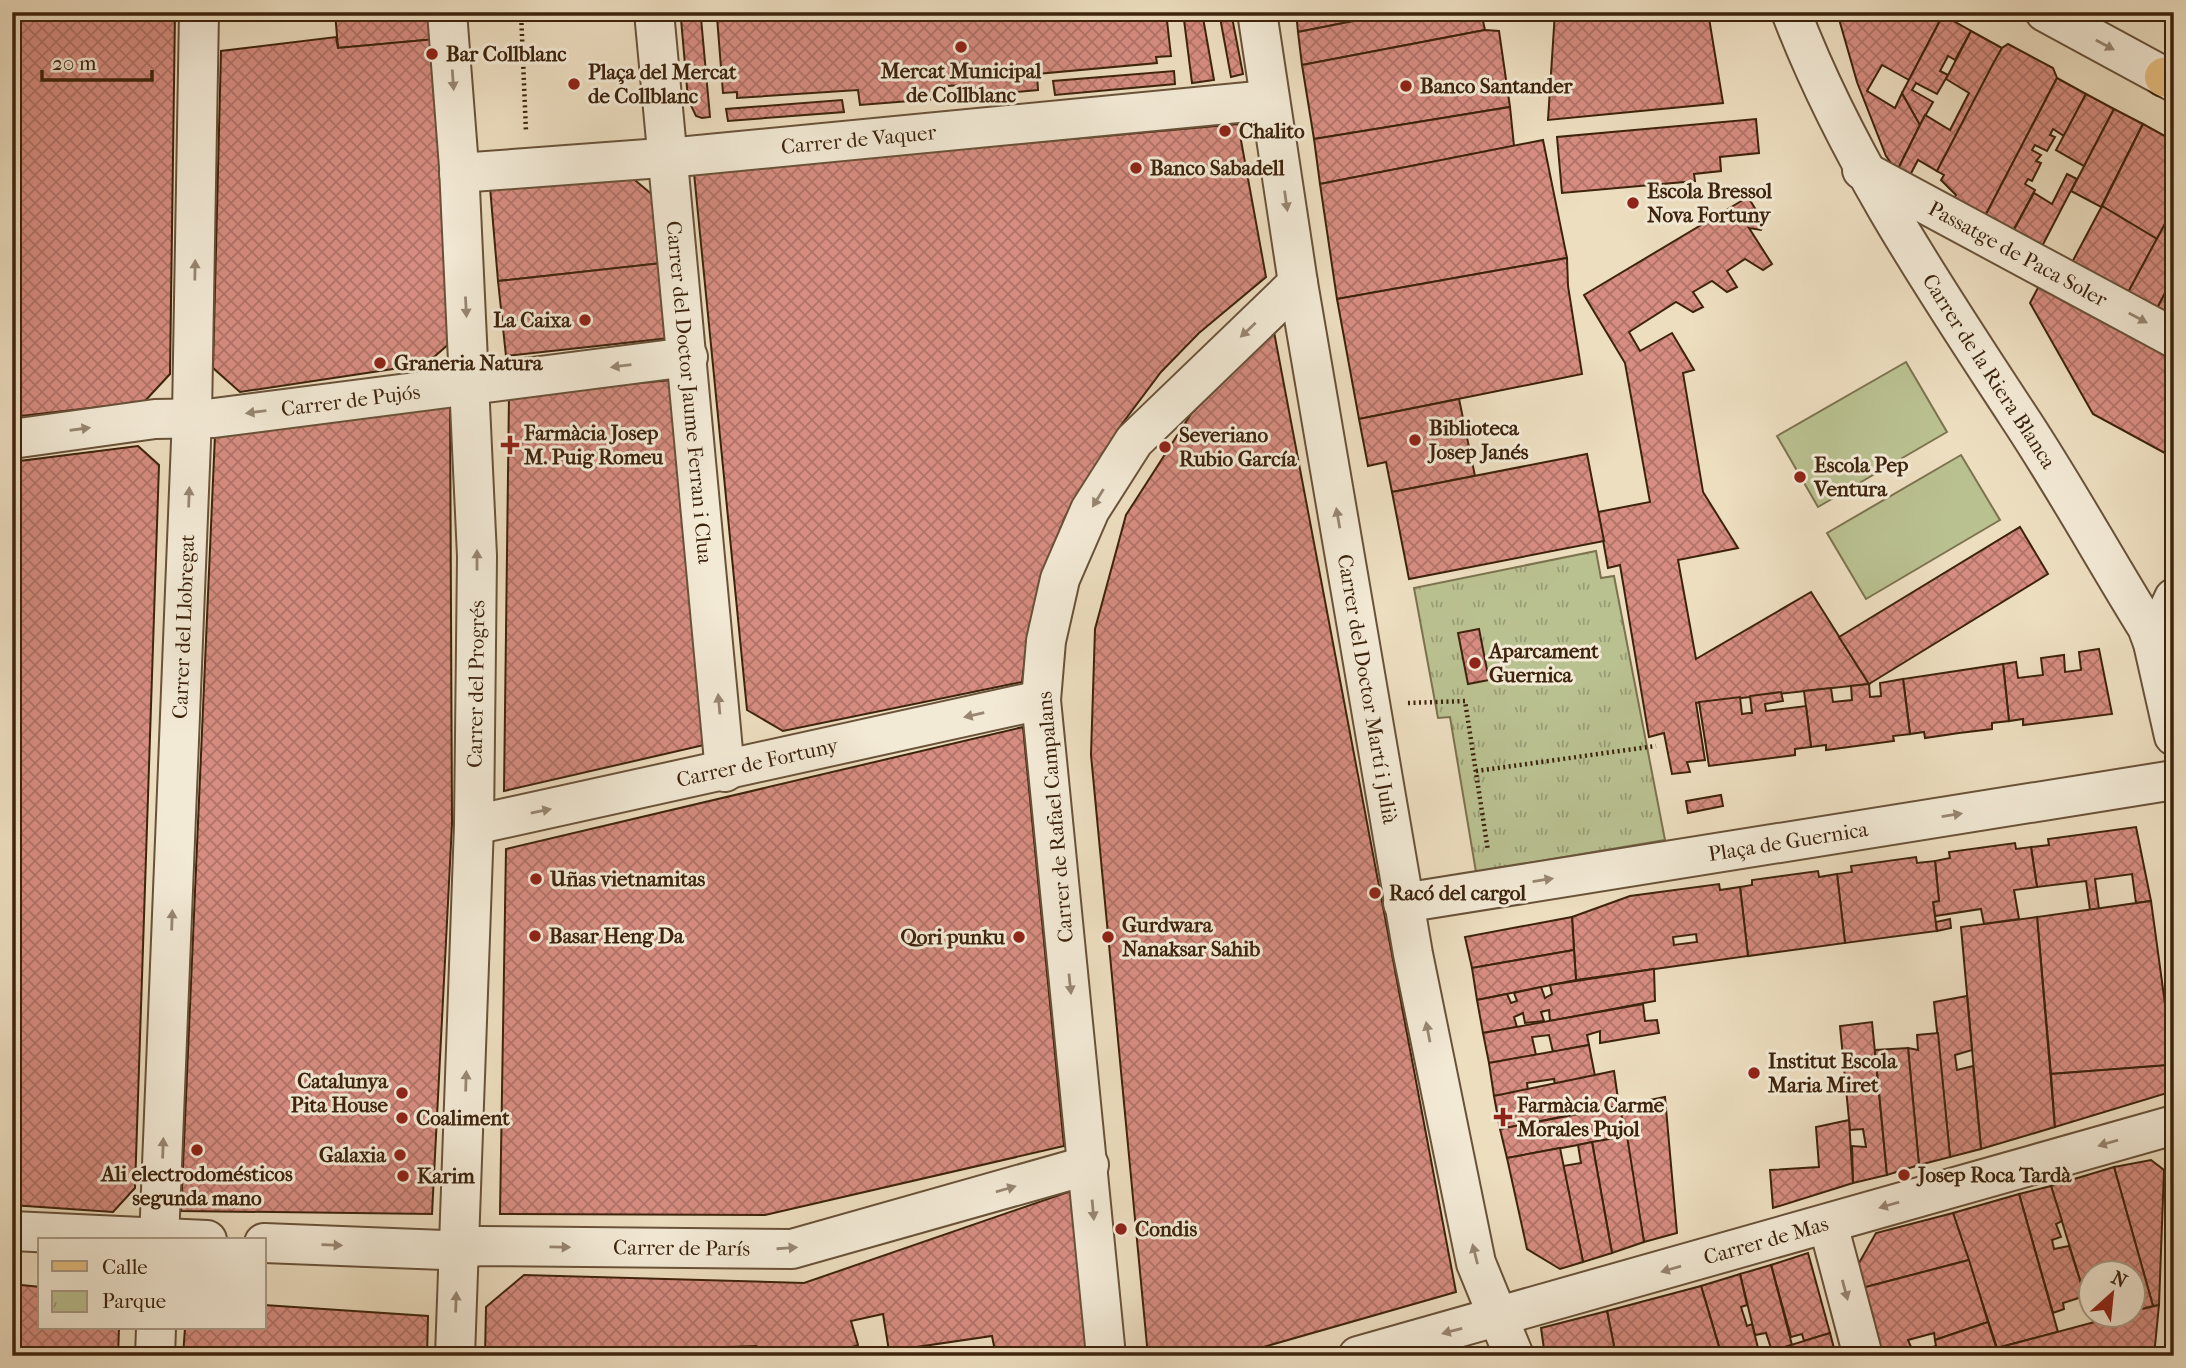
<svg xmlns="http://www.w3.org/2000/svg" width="2186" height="1368" font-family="'IM FELL French Canon',serif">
<defs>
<pattern id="park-tufts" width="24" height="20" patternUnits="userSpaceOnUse" patternTransform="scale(1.75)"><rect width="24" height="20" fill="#bac191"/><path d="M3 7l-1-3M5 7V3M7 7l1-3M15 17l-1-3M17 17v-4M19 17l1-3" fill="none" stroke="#989c75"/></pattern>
<pattern id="building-cross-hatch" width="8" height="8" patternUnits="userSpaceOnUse" patternTransform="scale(1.75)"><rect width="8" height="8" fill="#d78d81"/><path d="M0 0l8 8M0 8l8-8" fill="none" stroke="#b07368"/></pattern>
</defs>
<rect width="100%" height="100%" fill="#eddec0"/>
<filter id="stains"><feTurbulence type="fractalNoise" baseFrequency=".00286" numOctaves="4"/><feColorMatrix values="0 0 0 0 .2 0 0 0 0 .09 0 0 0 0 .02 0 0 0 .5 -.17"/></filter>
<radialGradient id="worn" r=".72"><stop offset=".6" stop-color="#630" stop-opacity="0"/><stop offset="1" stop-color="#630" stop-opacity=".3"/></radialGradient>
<g fill="#bac191" stroke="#7c724e" stroke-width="2">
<polygon points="1906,362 1947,432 1818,507 1777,436"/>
<polygon points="1961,455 2000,520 1866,599 1827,533"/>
</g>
<polygon fill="url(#park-tufts)" stroke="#7c724e" stroke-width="2" points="1596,551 1601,578 1614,576 1665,840 1476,872 1450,717 1438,718 1414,588"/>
<g fill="url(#building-cross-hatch)" stroke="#3d230c" stroke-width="2" fill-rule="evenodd">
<polygon points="12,12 175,12 170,374 144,402 12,417"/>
<polygon points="335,12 435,12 436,39 338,48"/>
<polygon points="728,12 1166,12 1171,56 1156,57 1157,63 1037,74 1038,90 964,97 962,85 934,87 935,99 860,105 858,90 737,98 737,92 723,93 717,17 729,16"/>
<polygon points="1183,12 1202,12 1214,80 1192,83"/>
<polygon points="1219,12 1231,12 1243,74 1231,77"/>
<polygon points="1296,12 1399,12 1298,32"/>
<polygon points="1399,12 1481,12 1485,30 1302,65 1298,32"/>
<polygon points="1555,12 1708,12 1723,103 1548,120"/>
<polygon points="1837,12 1937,12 1943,15 1909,80 1882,65 1867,91 1895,108 1902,93 1920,125 1897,171 1886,156 1857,82"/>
<polygon points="1943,15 1971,31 1955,60 1948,56 1940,71 1948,75 1937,94 1916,83 1912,90 1933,102 1920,125 1902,93"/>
<polygon points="701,18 710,117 702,118 696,116 688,99 681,19"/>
<polygon points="1485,30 1499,31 1510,107 1314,139 1302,65"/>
<polygon points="1971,31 2002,48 1937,171 1918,160 1908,179 1897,171 1925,115 1950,130 1969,93 1946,79"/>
<polygon points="336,37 338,48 436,39 451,342 426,364 240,392 213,368 221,51"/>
<polygon points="2008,44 2053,68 2057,78 1983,220 1953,200 1956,195 1941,180 1944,175 1937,171 1994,62 2002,48"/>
<polygon points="1174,71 1175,84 1055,95 1053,81"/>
<polygon points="2057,78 2086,94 2064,136 2053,129 2050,135 2055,137 2047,151 2035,145 2032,150 2041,155 2036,161 2041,163 2032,181 2028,179 2025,184 2035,190 2011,235 1983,220"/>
<polygon points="2086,94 2114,109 2084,166 2056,150"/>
<polygon points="842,100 844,112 728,121 726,109"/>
<polygon points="1510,107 1514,146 1320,184 1314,139"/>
<polygon points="2114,109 2143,124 2101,207 2071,191"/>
<polygon points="1756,119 1759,153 1720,157 1721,171 1694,174 1695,181 1562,193 1557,137"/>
<polygon points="1238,124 1266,277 1199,333 1161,372 1119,428 1066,515 1044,569 1029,628 1022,682 783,731 747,710 694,173"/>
<polygon points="2143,124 2174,141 2174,207 2157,239 2102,206"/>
<polygon points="1543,140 1567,258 1337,299 1320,184"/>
<polygon points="2067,174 2077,179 2039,252 2011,235 2034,193 2052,204"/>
<polygon points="630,176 655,197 662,263 498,281 490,187"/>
<polygon points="1748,197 1764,223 1761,230 1749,228 1772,264 1763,270 1745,259 1727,271 1737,287 1727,292 1712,281 1693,292 1703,307 1693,312 1676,302 1629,332 1640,351 1672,333 1694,370 1683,373 1703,492 1738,548 1678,560 1696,659 1811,592 1869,684 1696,703 1705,760 1687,762 1690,772 1672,774 1664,733 1649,737 1620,565 1608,568 1598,512 1650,502 1625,363 1584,295"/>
<polygon points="2102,206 2157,239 2125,298 2069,268"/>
<polygon points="2174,207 2174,276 2154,314 2125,298"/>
<polygon points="1567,258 1568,286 1582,374 1359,419 1337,299"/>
<polygon points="662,263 670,338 506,356 498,281"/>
<polygon points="2174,276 2174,325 2154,314"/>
<polygon points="2040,284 2174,357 2174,458 2093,414 2030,303"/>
<polygon points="1274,332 1456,1292 1232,1356 1148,1356 1091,755 1095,629 1126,515 1191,414"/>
<polygon points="672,380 704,745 504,791 509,395"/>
<polygon points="1459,399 1475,476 1392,492 1386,462 1368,466 1359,419"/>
<polygon points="450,402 452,824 432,1214 181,1211 215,435"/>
<polygon points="138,446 159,465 135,1188 113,1212 12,1205 12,462"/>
<polygon points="1587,454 1604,541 1409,579 1392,492"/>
<polygon points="2020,527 2048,574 1869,684 1839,637"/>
<polygon points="1479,629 1489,680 1468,684 1458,633"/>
<polygon points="2099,649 2112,714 2023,725 2023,719 2009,721 2003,664 2016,662 2018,678 2043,675 2041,658 2064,655 2065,672 2081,670 2079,652"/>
<polygon points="2003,664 2009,721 1992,723 1992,729 1959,733 1925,738 1924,732 1910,734 1903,679"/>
<polygon points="1903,679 1910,734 1893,736 1894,741 1826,750 1826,745 1811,747 1804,691 1831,688 1833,702 1852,700 1851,686 1869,684 1870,697 1881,696 1880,683"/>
<polygon points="1781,692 1783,701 1765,704 1766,711 1806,706 1811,747 1795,749 1795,755 1709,766 1699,702 1740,697 1742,714 1749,713 1752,713 1750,696"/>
<polygon points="1023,727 1064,1146 765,1215 500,1214 506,849"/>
<polygon points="1721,795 1723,806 1688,813 1686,801"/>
<polygon points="2136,827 2151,901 2136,903 2132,874 2095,879 2099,909 2090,910 2086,881 2037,887 2031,847 2049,845 2048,839"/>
<polygon points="2015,843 2016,849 2031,847 2037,887 2014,890 2019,919 1984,924 1981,909 1935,916 1933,902 1939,901 1935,861 1950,858 1949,852"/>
<polygon points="1916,857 1917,863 1935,861 1939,901 1933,902 1937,931 1845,943 1837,874 1852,872 1851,866"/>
<polygon points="1818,871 1819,877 1837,874 1845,943 1748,956 1740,887 1752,885 1752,880"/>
<path d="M1719,884L1720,890L1740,887L1748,956L1576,980L1572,917L1630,896ZM1696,934L1697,942L1674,945L1673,937Z"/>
<polygon points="2151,901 2168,1026 2169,1065 2051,1074 2037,917"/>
<polygon points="1572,917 1574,950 1472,968 1465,937"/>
<polygon points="2037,917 2055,1127 1981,1149 1961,927"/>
<polygon points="1950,919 1951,928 1937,931 1936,922"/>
<polygon points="1574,950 1576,980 1477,1000 1472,968"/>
<polygon points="1654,969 1655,1001 1550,1021 1549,1010 1541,1012 1544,1021 1525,1023 1523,1013 1514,1017 1517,1027 1483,1033 1477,1000 1507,994 1511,1003 1517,1001 1514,993 1541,987 1545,998 1552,994 1550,985"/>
<polygon points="1967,996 1972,1050 1955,1055 1957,1070 1973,1066 1981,1149 1950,1157 1934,1002"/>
<polygon points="1643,1004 1645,1021 1657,1020 1659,1033 1600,1043 1600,1031 1587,1035 1589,1045 1553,1052 1549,1035 1532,1037 1536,1055 1489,1063 1483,1033"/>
<polygon points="1872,1022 1887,1175 1853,1183 1852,1146 1866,1147 1863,1129 1850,1130 1840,1026"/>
<polygon points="1938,1033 1950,1157 1919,1165 1908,1048 1918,1050 1917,1035"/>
<polygon points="1589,1045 1595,1076 1555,1085 1554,1079 1527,1083 1528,1091 1494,1096 1489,1063"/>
<polygon points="1908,1048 1919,1165 1887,1175 1875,1050"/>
<polygon points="2169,1065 2167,1090 2164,1094 2055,1127 2051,1074"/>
<polygon points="1614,1071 1619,1106 1500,1129 1494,1096"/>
<polygon points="1665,1097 1677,1233 1644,1242 1619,1106"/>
<polygon points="1619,1106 1627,1136 1507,1158 1500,1129"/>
<polygon points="1849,1120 1853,1183 1773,1208 1770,1170 1819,1167 1816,1127"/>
<polygon points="1627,1136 1644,1242 1612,1253 1592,1142"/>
<polygon points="1592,1142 1612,1253 1583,1262 1563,1166 1581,1163 1578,1145"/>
<polygon points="1560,1148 1583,1262 1560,1269 1527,1249 1507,1158"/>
<polygon points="2151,1160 2164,1170 2159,1305 2153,1306 2114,1167"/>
<polygon points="2114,1167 2153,1306 2134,1311 2134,1274 2092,1274 2092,1316 2117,1316 2093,1322 2051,1186"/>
<polygon points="2051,1186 2062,1221 2056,1224 2061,1237 2052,1240 2054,1249 2069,1246 2085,1296 2063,1303 2064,1309 2053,1313 2019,1194"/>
<polygon points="1071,1191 1088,1356 996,1356 992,1336 889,1351 883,1314 851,1321 858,1345 829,1356 757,1356 756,1346 608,1351 608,1356 485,1356 486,1307 524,1275 804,1283"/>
<polygon points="2019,1194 2058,1332 1997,1348 1953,1213"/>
<polygon points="1953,1213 1969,1260 1862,1288 1855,1270 1876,1233"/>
<polygon points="1808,1253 1830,1333 1804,1341 1802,1334 1791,1337 1771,1265"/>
<polygon points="1969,1260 1988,1322 1935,1340 1934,1333 1908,1340 1911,1347 1881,1355 1862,1288"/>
<polygon points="1771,1265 1792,1345 1772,1351 1766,1333 1755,1335 1740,1274"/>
<polygon points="1740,1274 1747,1305 1741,1307 1747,1326 1752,1324 1759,1352 1722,1356 1701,1286"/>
<polygon points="12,1284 40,1287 40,1328 119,1328 118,1356 12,1356"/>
<polygon points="1701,1286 1719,1347 1700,1351 1700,1356 1616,1356 1607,1311"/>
<polygon points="264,1305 428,1316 427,1356 183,1356 185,1328 264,1328"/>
<polygon points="2159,1305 2154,1356 1999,1356 1997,1348 2117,1316 2134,1316 2134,1311"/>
<polygon points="1607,1311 1616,1356 1545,1356 1541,1328"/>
<polygon points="1988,1322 1999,1356 1881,1356 1911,1347 1912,1353 1936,1346 1935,1340"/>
<polygon points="1830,1333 1836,1356 1766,1356 1765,1353"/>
<polygon points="1477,1348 1478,1356 1447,1356"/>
</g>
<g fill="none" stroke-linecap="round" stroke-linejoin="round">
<defs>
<g id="minor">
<polyline points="447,12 459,167 477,556 474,825 455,1356"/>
<path id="s1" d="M654,12L725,772"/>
<path id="s2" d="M1257,12L1298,283L1413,954L1476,1263L1514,1356"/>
<path id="s3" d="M1791,12C1847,158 1932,284 2017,414C2063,483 2103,556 2147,627L2153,643L2174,736"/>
<polyline points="2045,12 2174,82"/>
<path id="s4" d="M1862,170L2174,338"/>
<path id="s5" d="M459,173L688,156L1258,101"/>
<path id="s6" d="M12,439L155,419L214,418L688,357"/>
<polyline points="2153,643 2174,598"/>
<path id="s7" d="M474,825L1041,700"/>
<path id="s8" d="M1403,903L2174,780"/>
<polyline points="1828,1224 1863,1356"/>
<polyline points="12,1231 207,1240"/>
<path id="s9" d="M159,1240L192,416L199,12"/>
<path id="s10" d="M264,1243L444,1250L481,1246L792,1249L1089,1165"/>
<polyline points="155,1356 156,1328"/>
<polyline points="1106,1356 1041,700 1046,641 1060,579 1090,510 1134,441 1298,283"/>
<path id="s11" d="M1358,1356L2174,1125"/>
</g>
<polyline id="major" points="2164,77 2174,75"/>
</defs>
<use href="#minor" stroke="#695239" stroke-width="42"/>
<use href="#major" stroke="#3d230c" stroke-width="42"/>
<g stroke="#3d230c" stroke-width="4.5" stroke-dasharray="2 3.5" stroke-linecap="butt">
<polyline points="521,12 526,132"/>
<polyline points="1408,703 1465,701 1488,851"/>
<polyline points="1476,771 1656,746"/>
<polyline points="1309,1356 1323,1352"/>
</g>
<use href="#minor" stroke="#f3ead6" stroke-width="38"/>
<use href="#major" stroke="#e6bf80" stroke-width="38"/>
</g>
<defs><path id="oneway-solid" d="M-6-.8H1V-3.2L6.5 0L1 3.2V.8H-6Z" transform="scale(1.75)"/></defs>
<g fill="#988671">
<use href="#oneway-solid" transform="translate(2105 45) rotate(28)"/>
<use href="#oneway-solid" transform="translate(453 80) rotate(86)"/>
<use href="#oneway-solid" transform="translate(1286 201) rotate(82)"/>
<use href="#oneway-solid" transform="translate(195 270) rotate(-89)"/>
<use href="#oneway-solid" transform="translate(466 307) rotate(87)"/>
<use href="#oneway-solid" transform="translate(2138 318) rotate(28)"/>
<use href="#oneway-solid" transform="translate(1248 330) rotate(137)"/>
<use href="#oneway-solid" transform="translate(621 366) rotate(173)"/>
<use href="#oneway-solid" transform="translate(256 412) rotate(173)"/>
<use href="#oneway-solid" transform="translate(80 429) rotate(-8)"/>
<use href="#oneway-solid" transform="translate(189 497) rotate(-88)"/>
<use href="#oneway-solid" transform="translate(1098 498) rotate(122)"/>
<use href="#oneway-solid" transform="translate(1338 518) rotate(-100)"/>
<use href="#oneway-solid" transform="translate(477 560) rotate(-90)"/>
<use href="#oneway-solid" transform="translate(719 704) rotate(-95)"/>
<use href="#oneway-solid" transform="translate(974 715) rotate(167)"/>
<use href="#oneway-solid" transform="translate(541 811) rotate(-12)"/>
<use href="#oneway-solid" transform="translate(1952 815) rotate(-9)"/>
<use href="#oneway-solid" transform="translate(1543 880) rotate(-9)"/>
<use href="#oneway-solid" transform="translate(172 920) rotate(-88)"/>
<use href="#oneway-solid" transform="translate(1070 984) rotate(84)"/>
<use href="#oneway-solid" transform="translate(1428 1032) rotate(-101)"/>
<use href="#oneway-solid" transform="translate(466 1081) rotate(-88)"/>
<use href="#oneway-solid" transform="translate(2108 1143) rotate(164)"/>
<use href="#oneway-solid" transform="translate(163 1148) rotate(-88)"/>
<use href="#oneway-solid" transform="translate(1006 1189) rotate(-16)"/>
<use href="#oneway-solid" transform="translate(1889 1205) rotate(164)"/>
<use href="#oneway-solid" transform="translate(1093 1210) rotate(85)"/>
<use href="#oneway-solid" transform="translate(332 1245) rotate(2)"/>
<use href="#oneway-solid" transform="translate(560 1247) rotate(1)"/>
<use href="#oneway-solid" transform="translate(787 1248) rotate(-4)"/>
<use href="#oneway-solid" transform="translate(1475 1254) rotate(-104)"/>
<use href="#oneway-solid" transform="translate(1671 1269) rotate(164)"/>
<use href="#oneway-solid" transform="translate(1845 1290) rotate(75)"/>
<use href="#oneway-solid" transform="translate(456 1302) rotate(-88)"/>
<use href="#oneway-solid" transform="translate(1452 1331) rotate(165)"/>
</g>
<g fill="#8f2418" stroke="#f3ead6" stroke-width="2.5">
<circle cx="961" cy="47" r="7"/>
<circle cx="432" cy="54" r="7"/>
<circle cx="574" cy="84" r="7"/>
<circle cx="1406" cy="86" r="7"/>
<circle cx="1225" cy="131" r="7"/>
<circle cx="1136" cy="168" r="7"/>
<circle cx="1633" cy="203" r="7"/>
<circle cx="585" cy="320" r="7"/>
<circle cx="380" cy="363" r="7"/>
<circle cx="1415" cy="440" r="7"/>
<path d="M506.5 434.5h7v7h7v7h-7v7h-7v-7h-7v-7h7z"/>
<circle cx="1165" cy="447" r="7"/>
<circle cx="1800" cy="477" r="7"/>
<circle cx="1475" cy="663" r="7"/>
<circle cx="536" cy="879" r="7"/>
<circle cx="1375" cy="893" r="7"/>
<circle cx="535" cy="936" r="7"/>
<circle cx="1019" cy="937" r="7"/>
<circle cx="1108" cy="937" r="7"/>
<circle cx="1754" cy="1073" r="7"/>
<circle cx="402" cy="1093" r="7"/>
<path d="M1499.5 1106.5h7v7h7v7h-7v7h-7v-7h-7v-7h7z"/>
<circle cx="402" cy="1118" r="7"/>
<circle cx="197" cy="1150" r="7"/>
<circle cx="400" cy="1155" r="7"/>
<circle cx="1904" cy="1175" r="7"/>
<circle cx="403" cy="1176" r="7"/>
<circle cx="1121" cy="1229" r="7"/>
</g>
<g text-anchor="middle" stroke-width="6" stroke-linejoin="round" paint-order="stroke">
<g font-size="21" font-weight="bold" fill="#3d230c" stroke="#f3ead6" text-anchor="start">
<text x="446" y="61">Bar Collblanc</text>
<text x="961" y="78" text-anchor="middle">Mercat Municipal<tspan x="961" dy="24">de Collblanc</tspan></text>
<text x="588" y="79">Plaça del Mercat<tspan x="588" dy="24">de Collblanc</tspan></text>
<text x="1420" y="93">Banco Santander</text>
<text x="1239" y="138">Chalito</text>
<text x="1150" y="175">Banco Sabadell</text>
<text x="1647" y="198">Escola Bressol<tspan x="1647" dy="24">Nova Fortuny</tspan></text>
<text x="571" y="327" text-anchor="end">La Caixa</text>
<text x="394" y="370">Graneria Natura</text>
<text x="1429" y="435">Biblioteca<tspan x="1429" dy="24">Josep Janés</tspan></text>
<text x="524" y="440">Farmàcia Josep<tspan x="524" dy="24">M. Puig Romeu</tspan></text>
<text x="1179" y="442">Severiano<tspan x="1179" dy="24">Rubio García</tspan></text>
<text x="1814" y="472">Escola Pep<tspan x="1814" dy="24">Ventura</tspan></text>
<text x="1489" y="658">Aparcament<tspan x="1489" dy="24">Guernica</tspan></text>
<text x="550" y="886">Uñas vietnamitas</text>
<text x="1389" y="900">Racó del cargol</text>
<text x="1122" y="932">Gurdwara<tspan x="1122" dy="24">Nanaksar Sahib</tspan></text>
<text x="549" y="943">Basar Heng Da</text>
<text x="1005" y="944" text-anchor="end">Qori punku</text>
<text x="1768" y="1068">Institut Escola<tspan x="1768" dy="24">Maria Miret</tspan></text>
<text x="388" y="1088" text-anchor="end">Catalunya<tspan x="388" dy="24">Pita House</tspan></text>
<text x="1517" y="1112">Farmàcia Carme<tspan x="1517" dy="24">Morales Pujol</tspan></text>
<text x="416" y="1125">Coaliment</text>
<text x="386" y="1162" text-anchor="end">Galaxia</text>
<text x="197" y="1181" text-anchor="middle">Ali electrodomésticos<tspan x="197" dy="24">segunda mano</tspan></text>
<text x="1918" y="1182">Josep Roca Tardà</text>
<text x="417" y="1183">Karim</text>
<text x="1135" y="1236">Condis</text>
</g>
<g font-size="21" fill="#3d230c" stroke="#f3ead6">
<text dy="7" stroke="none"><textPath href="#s5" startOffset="401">Carrer de Vaquer</textPath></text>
<text dy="7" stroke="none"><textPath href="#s4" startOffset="177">Passatge de Paca Soler</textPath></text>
<text dy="7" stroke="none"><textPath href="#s3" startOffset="411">Carrer de la Riera Blanca</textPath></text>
<text dy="7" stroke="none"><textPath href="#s1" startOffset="382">Carrer del Doctor Jaume Ferran i Clua</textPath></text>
<text dy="7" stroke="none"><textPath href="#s6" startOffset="341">Carrer de Pujós</textPath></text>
<text dy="7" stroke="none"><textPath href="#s9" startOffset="614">Carrer del Llobregat</textPath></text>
<text transform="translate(476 684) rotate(-89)" y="7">Carrer del Progrés</text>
<text dy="7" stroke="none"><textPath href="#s2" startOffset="686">Carrer del Doctor Martí i Julià</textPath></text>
<text dy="7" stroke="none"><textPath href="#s7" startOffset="290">Carrer de Fortuny</textPath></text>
<text transform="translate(1055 817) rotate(-95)" y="7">Carrer de Rafael Campalans</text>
<text dy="7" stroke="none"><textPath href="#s8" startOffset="390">Plaça de Guernica</textPath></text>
<text dy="7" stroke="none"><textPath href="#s11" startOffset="424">Carrer de Mas</textPath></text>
<text dy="7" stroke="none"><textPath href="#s10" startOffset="418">Carrer de París</textPath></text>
</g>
</g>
<rect width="2186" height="1368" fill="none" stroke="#eddec0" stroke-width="42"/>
<rect x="14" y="14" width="2158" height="1340" fill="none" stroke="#3d230c" stroke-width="3.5"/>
<rect x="21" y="21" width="2144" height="1326" fill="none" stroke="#3d230c" stroke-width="2"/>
<rect x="38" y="1238" width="228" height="91" fill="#f3ead6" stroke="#aa9a85" stroke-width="2"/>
<rect x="52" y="1261" width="35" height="10" fill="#e6bf80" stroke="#aa9a85" stroke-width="2"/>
<text x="102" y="1274" font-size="21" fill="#3d230c">Calle</text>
<rect x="52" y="1291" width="35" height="21" fill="url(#park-tufts)" stroke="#aa9a85" stroke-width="2"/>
<text x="102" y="1308" font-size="21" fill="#3d230c">Parque</text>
<g transform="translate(2112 1294) rotate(27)"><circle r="33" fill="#f3ead6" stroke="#aa9a85" stroke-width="2"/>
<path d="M0-5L12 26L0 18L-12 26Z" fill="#8f2418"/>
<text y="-10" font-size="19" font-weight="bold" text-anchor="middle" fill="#3d230c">N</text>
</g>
<path d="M42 70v10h110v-10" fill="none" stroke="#3d230c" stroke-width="3.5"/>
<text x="52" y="70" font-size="21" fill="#3d230c" stroke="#f3ead6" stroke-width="5" paint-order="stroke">20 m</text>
<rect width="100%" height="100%" filter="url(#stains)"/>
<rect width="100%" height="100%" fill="url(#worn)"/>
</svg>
